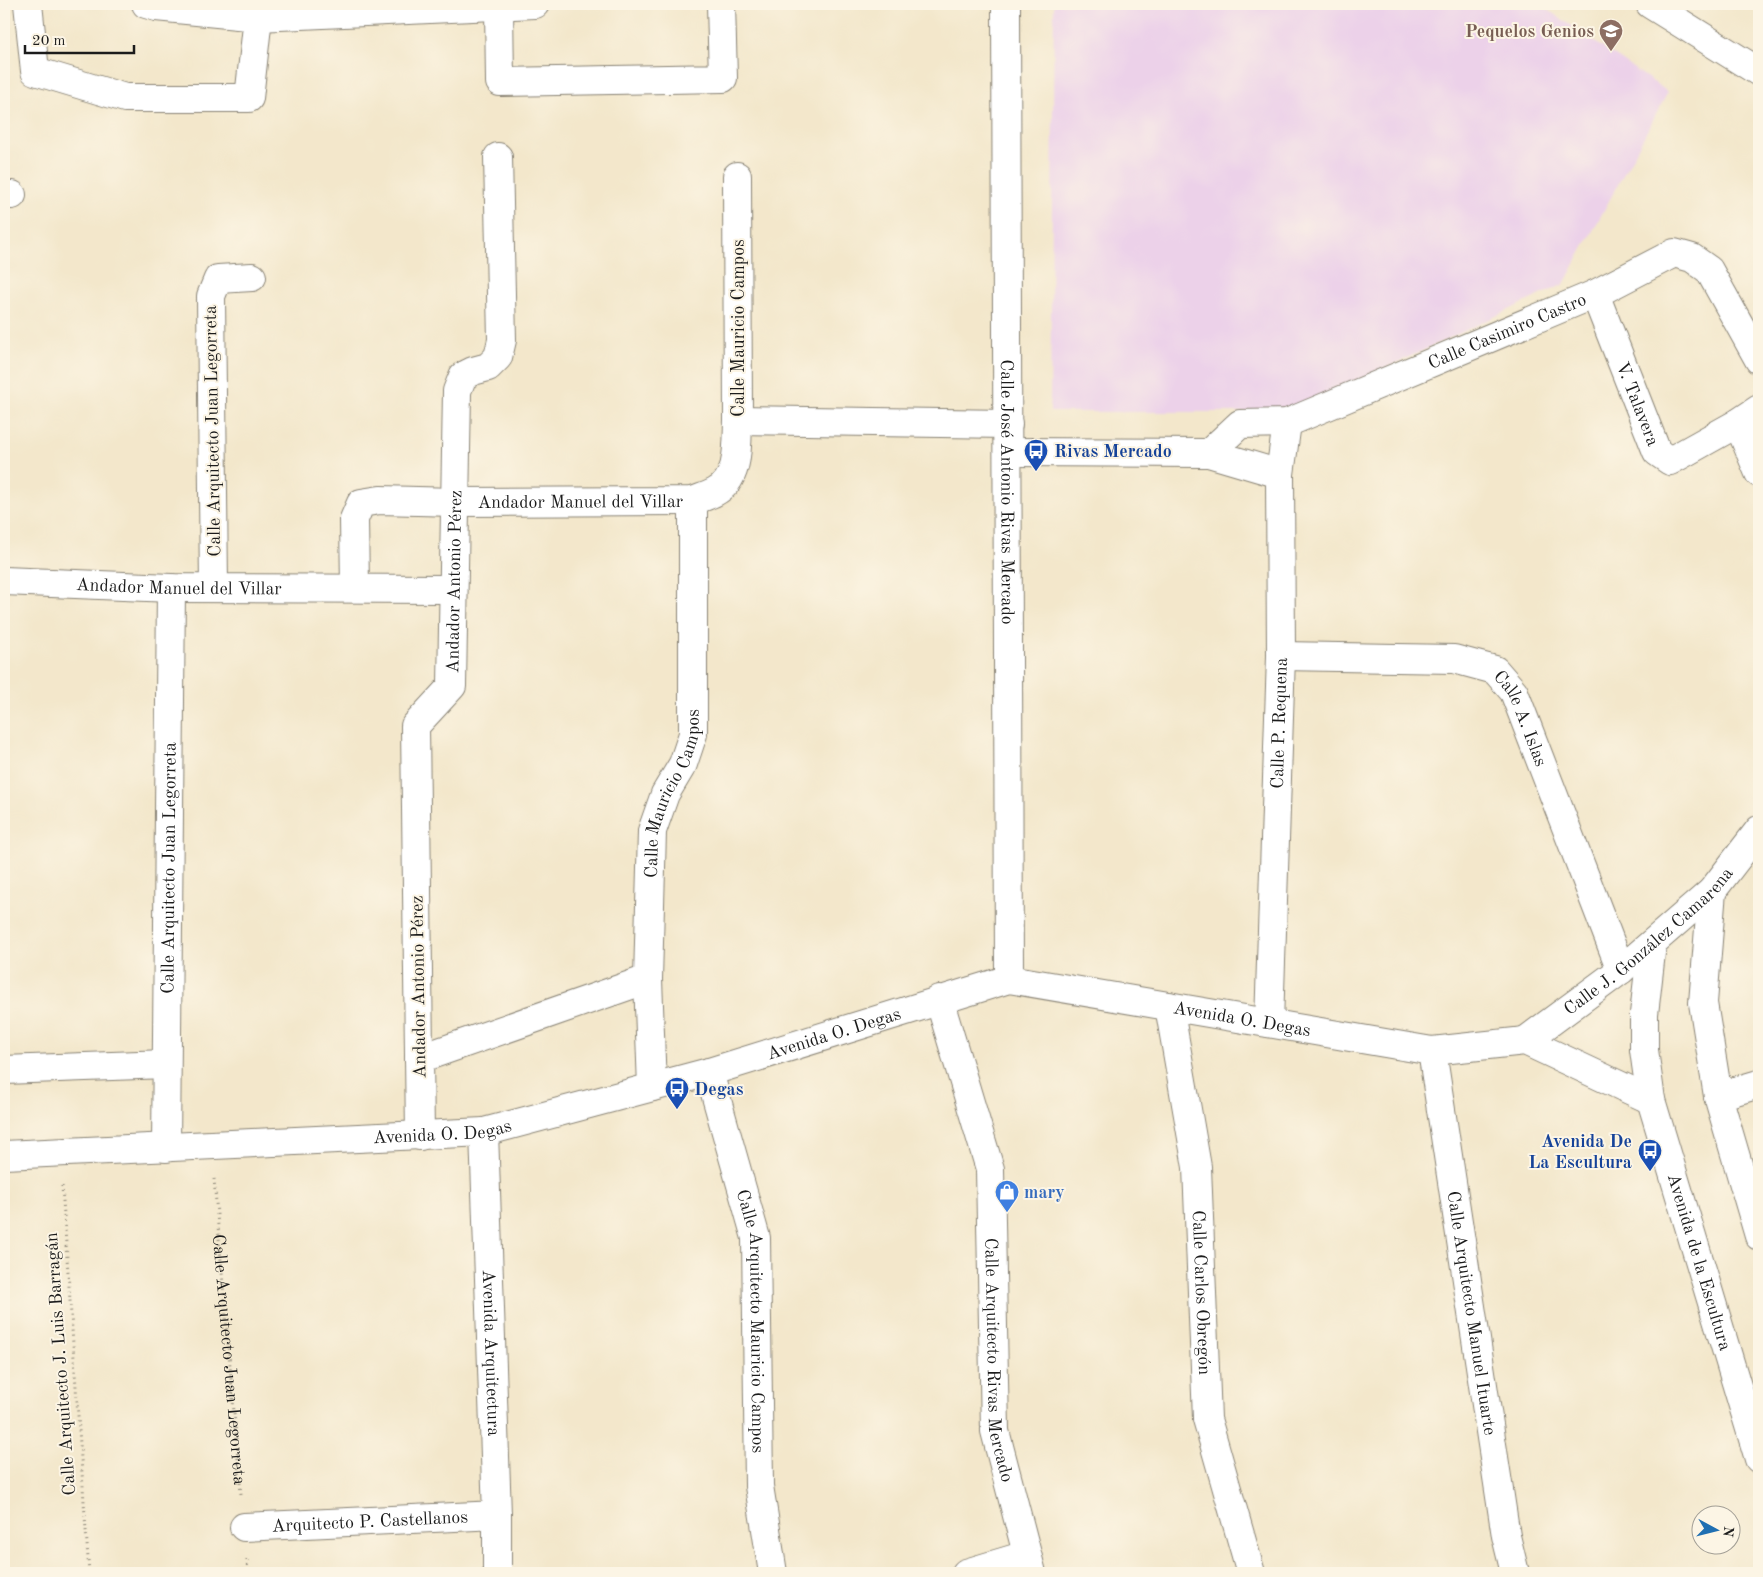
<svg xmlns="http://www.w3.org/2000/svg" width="1763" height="1577" font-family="'Old Standard TT',serif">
<rect width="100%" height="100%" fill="#fcf5e5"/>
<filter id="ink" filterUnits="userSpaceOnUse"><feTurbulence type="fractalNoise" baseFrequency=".02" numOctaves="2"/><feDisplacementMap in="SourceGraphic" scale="10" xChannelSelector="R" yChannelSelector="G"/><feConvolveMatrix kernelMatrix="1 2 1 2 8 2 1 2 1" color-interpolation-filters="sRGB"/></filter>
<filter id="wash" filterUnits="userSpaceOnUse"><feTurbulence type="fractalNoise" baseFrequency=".0096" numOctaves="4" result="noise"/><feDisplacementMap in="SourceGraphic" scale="20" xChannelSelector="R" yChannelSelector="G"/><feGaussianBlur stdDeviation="1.12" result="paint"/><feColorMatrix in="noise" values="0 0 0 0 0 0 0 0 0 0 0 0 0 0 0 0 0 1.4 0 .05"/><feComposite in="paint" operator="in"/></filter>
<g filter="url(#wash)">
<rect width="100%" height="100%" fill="#f3e7cb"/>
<polygon fill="#ecd1e9" points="1054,4 1539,4 1668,92 1564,284 1293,412 1050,412"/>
</g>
<g filter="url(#ink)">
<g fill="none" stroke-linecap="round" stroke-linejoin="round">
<defs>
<g id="minor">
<polyline points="28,4 35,71 125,98 249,98 258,17"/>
<polyline points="146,4 156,7 258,17 535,4"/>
<path id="s2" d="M1006,4L1009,979"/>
<polyline points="1650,4 1759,72"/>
<polyline points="499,6 500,82 723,78 721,4"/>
<polyline points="4,195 12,195"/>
<path id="s3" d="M1595,294L1657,452L1670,461L1738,423L1759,409"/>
<polyline points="738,420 1008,424"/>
<polyline points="1738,423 1759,473"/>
<polyline points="1008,452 1209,453 1280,474"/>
<path id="s4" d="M1209,453L1240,424L1287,423L1595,294L1674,253L1692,258L1709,270L1759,360"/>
<path id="s5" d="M4,581L171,588L453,589"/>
<polyline points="214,588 211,296 218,279 252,277"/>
<path id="s6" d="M355,588L354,519L361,503L380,500L455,502L693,501C700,498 708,496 715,492C740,479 737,445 738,420L737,176"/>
<path id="s7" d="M1281,656L1454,659L1495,670L1514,692L1621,970"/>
<polyline points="1712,891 1703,1003 1718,1096 1759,1236"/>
<path id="s8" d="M1652,944L1644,1014V1050L1651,1100L1759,1459"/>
<path id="s9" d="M939,999L990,1169L995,1431L1032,1573"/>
<path id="s10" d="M1169,1006L1197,1167L1207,1419L1251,1573"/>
<path id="s11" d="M1269,1023L1281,656L1280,474L1287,423"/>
<path id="s12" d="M1525,1041L1621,970L1712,891L1759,830"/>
<path id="s13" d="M1432,1051L1506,1536L1515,1573"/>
<polyline points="419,1059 648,979"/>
<polyline points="4,1070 166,1064"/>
<path id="s14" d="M709,1072L756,1238L759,1486L773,1573"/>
<path id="s15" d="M652,1087L648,979L652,831L665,794L683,764L693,734V501"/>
<polyline points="1718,1096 1759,1084"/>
<path id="s16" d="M484,1132L497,1515V1573"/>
<path id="s17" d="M420,1136L415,726L452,686L457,391L463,376L473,371L488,367L498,357L502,340L498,157"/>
<path id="s18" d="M166,1148L171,588"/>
<path id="s19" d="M4,1155L484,1132L709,1072L1009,979L1432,1051L1525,1041L1651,1100"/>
<path id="s20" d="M244,1527L497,1515"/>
<polyline points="966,1573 1026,1555"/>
</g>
</defs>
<use href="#minor" stroke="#888274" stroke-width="30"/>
<g stroke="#888274" stroke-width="3" stroke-dasharray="1 4" stroke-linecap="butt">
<path id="s1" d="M214,1179L241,1494"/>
<polyline points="62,1186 89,1573"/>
<polyline points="247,1560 248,1573"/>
</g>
<use href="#minor" stroke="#fff" stroke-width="28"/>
</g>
</g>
<defs>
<symbol id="school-pin" viewBox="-11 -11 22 30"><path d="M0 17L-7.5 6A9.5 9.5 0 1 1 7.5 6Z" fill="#8d6e63" stroke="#fcf5e5"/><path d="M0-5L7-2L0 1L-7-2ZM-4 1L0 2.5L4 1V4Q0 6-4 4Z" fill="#fff"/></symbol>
<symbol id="bus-pin" viewBox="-11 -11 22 30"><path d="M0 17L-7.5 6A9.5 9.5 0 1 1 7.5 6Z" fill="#1a4fb4" stroke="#fcf5e5"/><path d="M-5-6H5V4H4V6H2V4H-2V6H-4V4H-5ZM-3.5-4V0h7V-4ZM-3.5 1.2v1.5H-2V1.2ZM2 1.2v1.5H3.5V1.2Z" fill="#fff"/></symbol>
<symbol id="shop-pin" viewBox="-11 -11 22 30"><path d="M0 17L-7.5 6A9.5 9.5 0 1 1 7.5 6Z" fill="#3f7fe0" stroke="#fcf5e5"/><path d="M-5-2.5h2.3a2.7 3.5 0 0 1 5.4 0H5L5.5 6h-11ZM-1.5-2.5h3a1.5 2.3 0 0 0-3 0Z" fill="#fff"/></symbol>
</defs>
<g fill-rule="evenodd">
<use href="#school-pin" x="1597" y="17" width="28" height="38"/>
<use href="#bus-pin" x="1022" y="437" width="28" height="38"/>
<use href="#bus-pin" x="663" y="1075" width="28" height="38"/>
<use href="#bus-pin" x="1636" y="1137" width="28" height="38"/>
<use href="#shop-pin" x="993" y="1178" width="28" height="38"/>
</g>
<g text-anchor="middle" stroke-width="4" stroke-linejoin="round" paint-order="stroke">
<g font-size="18" font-weight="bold" fill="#785e54" stroke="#fcf5e5" text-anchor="end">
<text x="1594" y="37">Pequelos Genios</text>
</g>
<g font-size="18" fill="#1c1c1c" stroke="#fcf5e5">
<text transform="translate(738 328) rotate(-90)" y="6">Calle Mauricio Campos</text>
<text dy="6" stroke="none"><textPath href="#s4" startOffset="328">Calle Casimiro Castro</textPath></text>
<text dy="6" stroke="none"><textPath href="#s3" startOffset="118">V. Talavera</textPath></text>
<text transform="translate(212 431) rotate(-91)" y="6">Calle Arquitecto Juan Legorreta</text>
<text dy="6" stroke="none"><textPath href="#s2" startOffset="488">Calle José Antonio Rivas Mercado</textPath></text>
<text dy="6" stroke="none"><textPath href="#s6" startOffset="306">Andador Manuel del Villar</textPath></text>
<text dy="6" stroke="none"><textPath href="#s17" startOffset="569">Andador Antonio Pérez</textPath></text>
<text dy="6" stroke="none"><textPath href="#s5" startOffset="175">Andador Manuel del Villar</textPath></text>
<text dy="6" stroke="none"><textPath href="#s7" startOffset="271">Calle A. Islas</textPath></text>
<text dy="6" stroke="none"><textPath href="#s11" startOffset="300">Calle P. Requena</textPath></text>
<text dy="6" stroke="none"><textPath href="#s15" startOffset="298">Calle Mauricio Campos</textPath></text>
<text dy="6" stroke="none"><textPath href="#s18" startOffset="280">Calle Arquitecto Juan Legorreta</textPath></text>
<text dy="6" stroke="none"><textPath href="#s12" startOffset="159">Calle J. González Camarena</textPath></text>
<text transform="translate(418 987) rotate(-91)" y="6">Andador Antonio Pérez</text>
<text dy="6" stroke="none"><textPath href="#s19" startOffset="1264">Avenida O. Degas</textPath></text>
<text dy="6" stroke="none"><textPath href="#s19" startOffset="844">Avenida O. Degas</textPath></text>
<text dy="6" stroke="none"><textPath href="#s19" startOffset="439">Avenida O. Degas</textPath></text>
<text dy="6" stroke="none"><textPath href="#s8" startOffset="326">Avenida de la Escultura</textPath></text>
<text dy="6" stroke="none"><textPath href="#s10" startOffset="289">Calle Carlos Obregón</textPath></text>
<text dy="6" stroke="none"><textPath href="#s13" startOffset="265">Calle Arquitecto Manuel Ituarte</textPath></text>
<text dy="6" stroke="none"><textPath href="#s14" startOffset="255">Calle Arquitecto Mauricio Campos</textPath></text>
<text dy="6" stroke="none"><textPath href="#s16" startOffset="221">Avenida Arquitectura</textPath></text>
<text dy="6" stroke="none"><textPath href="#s1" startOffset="181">Calle Arquitecto Juan Legorreta</textPath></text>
<text dy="6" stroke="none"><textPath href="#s9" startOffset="369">Calle Arquitecto Rivas Mercado</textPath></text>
<text transform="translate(60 1364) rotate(-94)" y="6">Calle Arquitecto J. Luis Barragán</text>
<text dy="6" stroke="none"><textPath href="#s20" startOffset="126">Arquitecto P. Castellanos</textPath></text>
</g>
<g font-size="18" font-weight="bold" fill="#164399" stroke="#fcf5e5" text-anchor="start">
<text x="1054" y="457">Rivas Mercado</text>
<text x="694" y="1095">Degas</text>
<text x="1632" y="1147" text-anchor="end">Avenida De<tspan x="1632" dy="21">La Escultura</tspan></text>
</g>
<g font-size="18" font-weight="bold" fill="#366cbe" stroke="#fcf5e5" text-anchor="start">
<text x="1024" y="1198">mary</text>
</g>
</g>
<rect width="1763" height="1577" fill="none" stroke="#fcf5e5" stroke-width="20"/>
<g transform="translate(1716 1530) rotate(97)"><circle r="24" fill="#fcf5e5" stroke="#a29e95"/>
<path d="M0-4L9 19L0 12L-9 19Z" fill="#1f6fb2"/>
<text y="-8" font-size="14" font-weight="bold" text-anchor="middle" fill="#1c1c1c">N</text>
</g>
<path d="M25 45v8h109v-8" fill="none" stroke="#1c1c1c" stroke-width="2.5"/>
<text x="32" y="45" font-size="15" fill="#1c1c1c" stroke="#fcf5e5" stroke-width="4" paint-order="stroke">20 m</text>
</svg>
